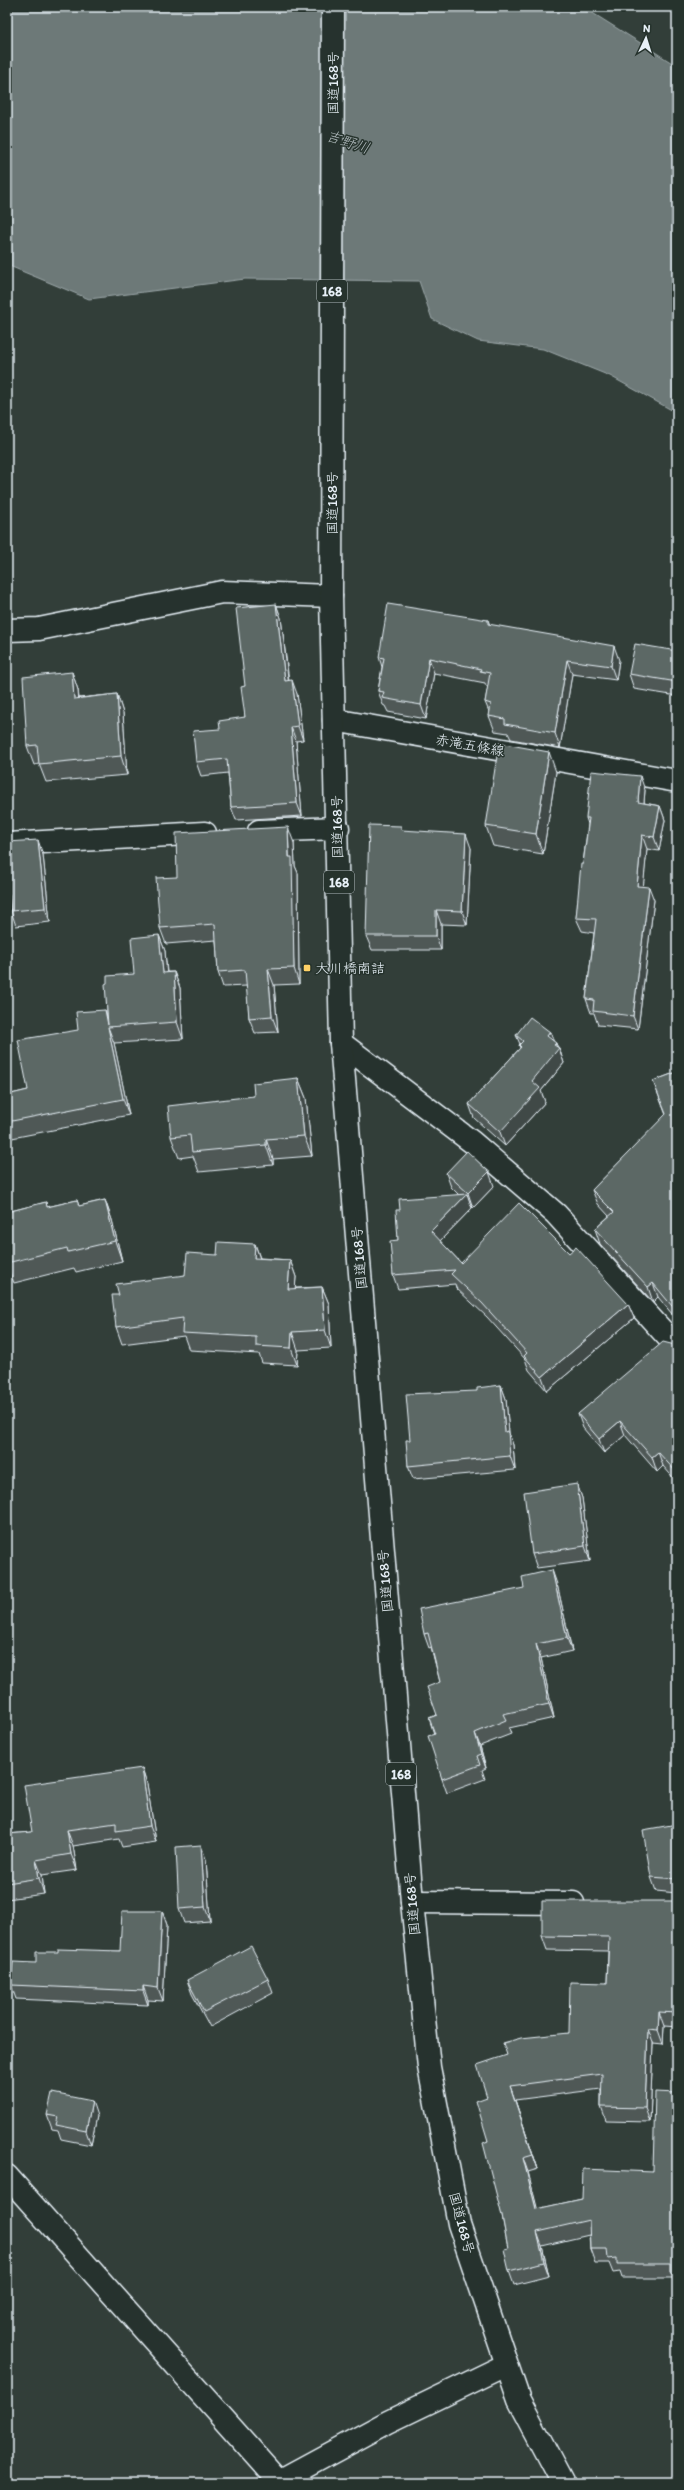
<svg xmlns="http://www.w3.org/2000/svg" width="684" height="2490" font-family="Itim,'Klee One',sans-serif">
<rect width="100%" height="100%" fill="#323e39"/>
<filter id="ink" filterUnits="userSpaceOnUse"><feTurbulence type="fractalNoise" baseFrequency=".025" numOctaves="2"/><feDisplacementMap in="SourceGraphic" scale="8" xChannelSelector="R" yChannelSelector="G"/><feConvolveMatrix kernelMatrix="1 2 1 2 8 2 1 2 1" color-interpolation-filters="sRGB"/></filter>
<g filter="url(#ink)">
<polygon fill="#6d7978" stroke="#9ea9ab" points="7,7 579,7 591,12 677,66 677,413 610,376 543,349 478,341 432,319 419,281 245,279 89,299 7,265"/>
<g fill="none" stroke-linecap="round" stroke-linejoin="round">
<defs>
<g id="minor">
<polyline points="7,630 39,629 222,592 331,596"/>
<polyline points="259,831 338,828"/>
<polyline points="7,844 205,833"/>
<polyline points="341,1043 472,1142 556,1214 677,1347"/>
<polyline points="412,1902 573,1903"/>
<polyline points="7,2176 279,2481 388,2422 506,2365"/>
</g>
<polyline id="major" points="334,720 677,781"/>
<polyline id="highway" points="333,7 331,596 341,1043 412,1902 429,2067 459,2224 519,2400 563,2483"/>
</defs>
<use href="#minor" stroke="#e8f1f8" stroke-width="25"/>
<use href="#major" stroke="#e8f1f8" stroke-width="25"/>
<use href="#highway" stroke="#e8f1f8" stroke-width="25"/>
<use href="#minor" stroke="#26332d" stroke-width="22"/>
<use href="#major" stroke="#26332d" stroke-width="22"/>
<use href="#highway" stroke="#26332d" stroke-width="22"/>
</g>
<g fill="#4f5957" stroke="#e8f1f8">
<polygon points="276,604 281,618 289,681 297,694 303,740 296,741 302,816 236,820 231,807 228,773 201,776 196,762 245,717 245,686"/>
<polygon points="488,620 490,625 619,660 616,680 572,674 560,748 511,739 508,733 495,731 489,716 490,714 485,702 488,686 486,686 485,683 434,673 426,719 388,712 385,706 383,705 378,691 382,667 379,657"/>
<polygon points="677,651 677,696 634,689 629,674"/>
<polygon points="72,672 78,690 79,698 117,694 123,713 127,775 46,782 39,764 34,765 27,746"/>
<polygon points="556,772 543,854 493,846 486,826"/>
<polygon points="645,790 644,803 660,806 665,820 659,851 647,849 643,886 654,900 638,1029 598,1025 594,1013 591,1013 586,999 594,933 582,931 576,918 588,824 586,818"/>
<polygon points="401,826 402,831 471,848 467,925 441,924 441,950 372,950 366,936"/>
<polygon points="7,842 43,855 50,922 16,926 11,911 11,909 8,909 7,906"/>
<polygon points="294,843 295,866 298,873 299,984 274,985 278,1032 255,1033 249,1018 247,986 223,987 218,972 216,940 166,944 160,928 177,877"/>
<polygon points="159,935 165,951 167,972 174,972 180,988 183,1039 114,1043 129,1115 7,1139 7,1095 28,1090 78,1030 105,1010 107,1017 107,983 134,974"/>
<polygon points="516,1035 553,1041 559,1048 564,1063 541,1091 545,1102 505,1146 474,1118 469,1104 520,1048 519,1045 520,1044"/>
<polygon points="677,1072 677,1320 658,1297 653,1302 600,1244 595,1229 609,1216 598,1204 592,1190 666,1115 653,1081"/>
<polygon points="298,1078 306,1098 312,1156 273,1159 273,1165 199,1172 193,1156 179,1158 171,1137 254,1096"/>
<polygon points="446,1173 494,1186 473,1208 472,1207 472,1208 440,1241 461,1263 569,1253 628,1304 634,1318 547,1391 529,1370 525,1359 487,1317 456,1288 455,1284 398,1289 393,1275 398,1240 400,1210 459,1195 451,1187"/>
<polygon points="77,1200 79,1206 105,1200 112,1220 122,1261 76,1272 74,1268 14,1283 7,1265 7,1212 46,1202 47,1207"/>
<polygon points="255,1244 260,1258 290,1260 296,1277 295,1288 322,1287 329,1304 331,1348 298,1350 297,1365 262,1363 259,1354 189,1350 184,1336 122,1344 116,1327 119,1295 185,1275 217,1255"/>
<polygon points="677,1343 677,1482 663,1466 657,1472 625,1435 604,1453 583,1428 578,1414"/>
<polygon points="501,1385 506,1399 509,1433 513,1445 515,1470 413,1479 408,1466 410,1440 477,1391"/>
<polygon points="577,1484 582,1498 590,1561 537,1568 532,1554"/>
<polygon points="557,1584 572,1651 541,1658 554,1718 509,1728 511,1734 480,1746 486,1768 482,1770 485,1779 447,1793 442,1779 434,1734 429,1718 437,1715 440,1682 431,1647 429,1648 424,1634"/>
<polygon points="142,1768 147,1784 156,1842 122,1847 119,1839 73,1846 77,1870 42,1875 44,1894 7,1899 7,1834 32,1832"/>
<polygon points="677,1824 677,1893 656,1891 651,1877"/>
<polygon points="206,1859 210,1921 184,1923 179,1909"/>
<polygon points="677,1901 677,2027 664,2026 663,2044 653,2043 650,2122 606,2121 601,2107 601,2089 515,2100 538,2169 528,2172 537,2209 582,2199 653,2172 677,2093 677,2288 676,2288 673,2278 622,2278 620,2272 613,2273 609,2263 595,2263 590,2249 589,2235 542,2246 549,2276 514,2285 509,2271 508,2248 488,2141 487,2097 507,2055 569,2033 607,1983 608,1951 547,1950 542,1936"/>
<polygon points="162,1911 167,1925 163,2001 148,2000 148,2005 16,1999 11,1985 58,1952 120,1951"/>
<polygon points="268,1979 273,1993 210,2027 192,1994 187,1980"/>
<polygon points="47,2115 97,2116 91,2145 61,2139 58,2130 52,2129"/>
</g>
<g fill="#404947" stroke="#e8f1f8">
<polygon points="276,604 281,618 290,695 285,681"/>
<polygon points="614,646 619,660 616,680 611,666"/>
<polygon points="429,658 434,673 426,719 421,705"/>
<polygon points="567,660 572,674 560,748 555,733"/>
<polygon points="72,672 78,690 80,717 74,699"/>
<polygon points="292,680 297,694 303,740 298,726"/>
<polygon points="117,694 123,713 127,775 121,756"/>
<polygon points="291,727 296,741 302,816 297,803"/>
<polygon points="549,752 556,772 543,854 536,834"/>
<polygon points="640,776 645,790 643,816 638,802"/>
<polygon points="660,806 665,820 659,851 654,837"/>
<polygon points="288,827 294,843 295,866 298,873 299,984 294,968"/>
<polygon points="466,834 471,848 467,925 462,911"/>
<polygon points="642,835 647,849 642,900 637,886"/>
<polygon points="38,840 43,855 50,922 45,908"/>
<polygon points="649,887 654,900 638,1029 633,1016"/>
<polygon points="436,910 441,924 441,950 436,936"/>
<polygon points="159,935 165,951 168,989 163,973"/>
<polygon points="268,969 274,985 278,1032 272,1016"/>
<polygon points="174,972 180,988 183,1039 177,1022"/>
<polygon points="108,1027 114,1043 129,1115 123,1099"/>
<polygon points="550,1032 555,1045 556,1043 558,1049 559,1048 564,1063 541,1091 545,1102 505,1146 500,1132 532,1081 547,1036"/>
<polygon points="298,1078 306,1098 312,1156 304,1136"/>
<polygon points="266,1139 273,1159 273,1165 266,1145"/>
<polygon points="489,1172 494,1186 473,1208 468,1193"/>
<polygon points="467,1194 472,1208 436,1245 431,1231"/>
<polygon points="105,1200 112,1220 122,1261 115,1241"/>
<polygon points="255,1244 261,1262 254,1258"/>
<polygon points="290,1260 296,1277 294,1306 288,1289"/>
<polygon points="653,1283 658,1297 653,1302 648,1287"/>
<polygon points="322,1287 329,1304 331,1348 325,1330"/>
<polygon points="628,1304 634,1318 547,1391 542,1377"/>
<polygon points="292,1332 298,1350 297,1365 291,1348"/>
<polygon points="501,1385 506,1399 509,1433 513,1445 515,1470 510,1456 505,1432"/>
<polygon points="620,1421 625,1435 604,1453 599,1439"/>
<polygon points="658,1452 663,1466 657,1472 652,1457"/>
<polygon points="577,1484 582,1498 590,1561 585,1546"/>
<polygon points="552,1570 557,1584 572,1651 567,1638"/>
<polygon points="536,1644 541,1658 554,1718 549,1704"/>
<polygon points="475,1733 480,1746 486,1768 481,1754"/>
<polygon points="142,1768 147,1784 156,1842 150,1826"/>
<polygon points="67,1830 73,1846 77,1870 71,1854"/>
<polygon points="201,1845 206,1859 210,1921 205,1907"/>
<polygon points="36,1860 42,1875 44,1894 39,1878"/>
<polygon points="162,1911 167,1925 163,2001 158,1988"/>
<polygon points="143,1986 148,2000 148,2005 143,1991"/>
<polygon points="659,2012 664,2026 663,2044 658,2030"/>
<polygon points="648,2029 653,2043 650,2122 645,2108"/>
<polygon points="510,2086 515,2100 538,2169 533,2155"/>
<polygon points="92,2101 97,2116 91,2145 86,2131"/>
<polygon points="523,2158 528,2172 541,2223 536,2209"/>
<polygon points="537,2232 542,2246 549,2276 544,2262"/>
</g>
<g fill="#5c6865" stroke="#e8f1f8">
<polygon points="276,604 285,681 292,680 298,726 291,727 297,803 231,807 227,759 196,762 193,731 220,729 219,721 245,717 241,687 245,686 236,608"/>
<polygon points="388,604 488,620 488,624 614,646 611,666 567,660 555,733 505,724 505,719 489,716 491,704 485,702 490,673 480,671 481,669 429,658 421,705 382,698 384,692 378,691 384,658 379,657"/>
<polygon points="635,644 677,651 677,682 629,674"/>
<polygon points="72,672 74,699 117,694 121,756 39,764 37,745 27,746 23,677"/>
<polygon points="499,743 549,752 536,834 486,826"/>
<polygon points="591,771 640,776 638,802 660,806 654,837 642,835 637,886 649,887 633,1016 593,1011 594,1000 586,999 596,919 576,918 581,864 583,864 589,818 586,818"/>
<polygon points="369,825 401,826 401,830 466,834 462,911 436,910 436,936 366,936"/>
<polygon points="288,827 289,857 292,857 294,968 268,969 272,1016 249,1018 245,970 218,972 215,924 160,928 156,878 177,877 176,833"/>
<polygon points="38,840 45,908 11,911 9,894 7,894 7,842"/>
<polygon points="159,935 163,973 174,972 177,1022 108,1027 123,1099 7,1122 7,1095 28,1090 18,1040 78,1030 76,1012 105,1010 108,1025 105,984 107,983 107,976 134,974 131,938"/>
<polygon points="530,1017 550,1032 547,1036 556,1043 554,1045 559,1048 532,1081 540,1088 500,1132 469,1104 521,1047 519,1045 523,1041 516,1035"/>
<polygon points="677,1072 677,1312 653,1283 648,1287 595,1229 614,1212 592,1190 666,1114 653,1081"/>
<polygon points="298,1078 304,1136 266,1139 266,1145 192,1152 190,1135 171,1137 168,1106 254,1096 253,1083"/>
<polygon points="467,1151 489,1172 468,1193 446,1173"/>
<polygon points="467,1194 431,1231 461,1263 519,1203 569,1253 576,1247 628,1304 542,1377 524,1356 527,1353 482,1303 451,1274 455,1270 393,1275 390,1241 398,1240 396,1210 400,1210 399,1199"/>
<polygon points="77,1200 79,1206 105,1200 115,1241 68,1252 67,1248 7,1263 7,1212 46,1202 47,1207"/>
<polygon points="218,1242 255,1244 254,1258 290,1260 288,1289 322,1287 325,1330 292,1332 291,1348 256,1346 256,1337 182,1333 183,1318 116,1327 112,1295 119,1295 116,1284 185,1275 187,1253 217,1255"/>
<polygon points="663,1342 675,1345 677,1343 677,1473 658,1452 652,1457 620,1421 599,1439 578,1414"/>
<polygon points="501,1385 505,1432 508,1431 510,1456 408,1466 406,1440 410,1440 406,1394 477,1391 477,1388"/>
<polygon points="577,1484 585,1546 532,1554 524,1492"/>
<polygon points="552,1570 567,1638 536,1644 549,1704 503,1714 506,1720 475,1733 481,1754 477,1756 480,1765 442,1779 428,1736 435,1734 429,1718 437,1715 427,1687 440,1682 428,1633 424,1634 419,1609 524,1588 522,1577"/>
<polygon points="142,1768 150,1826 116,1831 116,1823 67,1830 71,1854 36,1860 39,1878 7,1883 7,1834 32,1832 24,1785"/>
<polygon points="677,1824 677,1879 651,1877 643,1830"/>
<polygon points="201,1845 205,1907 179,1909 176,1847"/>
<polygon points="542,1901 677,1901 677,2013 659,2012 658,2030 648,2029 645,2108 601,2107 602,2074 510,2086 533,2155 523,2158 536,2209 582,2199 583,2169 653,2172 655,2092 677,2093 677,2274 671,2274 671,2264 617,2264 617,2258 608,2259 607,2249 590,2249 589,2220 537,2232 544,2262 509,2271 504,2249 508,2248 502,2216 483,2143 488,2141 476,2101 487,2097 477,2065 507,2055 503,2043 521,2038 569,2033 570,1982 607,1983 609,1937 542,1936"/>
<polygon points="122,1911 162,1911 158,1988 143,1986 143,1991 11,1985 13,1962 36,1963 36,1952 58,1952 58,1949 120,1951"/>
<polygon points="251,1946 268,1979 204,2012 187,1980"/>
<polygon points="52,2093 92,2101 86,2131 56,2125 58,2117 47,2115"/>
</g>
</g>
<rect fill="#ffd166" stroke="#26332d" stroke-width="1.5" x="303" y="964" width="8" height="8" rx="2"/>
<g text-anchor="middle" stroke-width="3" stroke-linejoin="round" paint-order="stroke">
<g fill="#26332d" stroke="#aeb8bb" stroke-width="1">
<rect x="317" y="280" width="30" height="22" rx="3"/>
<rect x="324" y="871" width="30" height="22" rx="3"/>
<rect x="386" y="1763" width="30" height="22" rx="3"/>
</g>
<g font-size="13" font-weight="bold" fill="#e8f1f8">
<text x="332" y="296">168</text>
<text x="339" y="887">168</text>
<text x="401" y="1779">168</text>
</g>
<g font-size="14" fill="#e8f1f8" stroke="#26332d">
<text transform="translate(333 83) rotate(-90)" y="5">国道168号</text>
<text transform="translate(332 503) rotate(-90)" y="5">国道168号</text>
<text transform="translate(470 745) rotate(10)" y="5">赤滝五條線</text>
<text transform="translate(337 827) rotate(-91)" y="5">国道168号</text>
<text transform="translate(359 1258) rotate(-95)" y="5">国道168号</text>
<text transform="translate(385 1581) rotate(-95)" y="5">国道168号</text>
<text transform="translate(412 1904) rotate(-95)" y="5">国道168号</text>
<text transform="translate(462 2223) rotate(75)" y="5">国道168号</text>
</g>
<g font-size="14" fill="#e8f1f8" stroke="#26332d" text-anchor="start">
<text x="315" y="973">大川橋南詰</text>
</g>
<g font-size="15" font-style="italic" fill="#b1bbbe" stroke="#26332d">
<text transform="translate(348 142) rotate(18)" y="5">吉野川</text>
</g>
</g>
<rect width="684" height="2490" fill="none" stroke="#26332d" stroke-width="24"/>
<rect x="12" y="12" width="660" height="2466" fill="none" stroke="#e8f1f8" stroke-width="1.5" filter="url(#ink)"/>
<g transform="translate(646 38) rotate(4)" stroke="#26332d" stroke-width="3" paint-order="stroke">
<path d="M0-3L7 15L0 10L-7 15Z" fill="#e8f1f8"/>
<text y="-6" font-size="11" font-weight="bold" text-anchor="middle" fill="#e8f1f8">N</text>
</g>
</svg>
